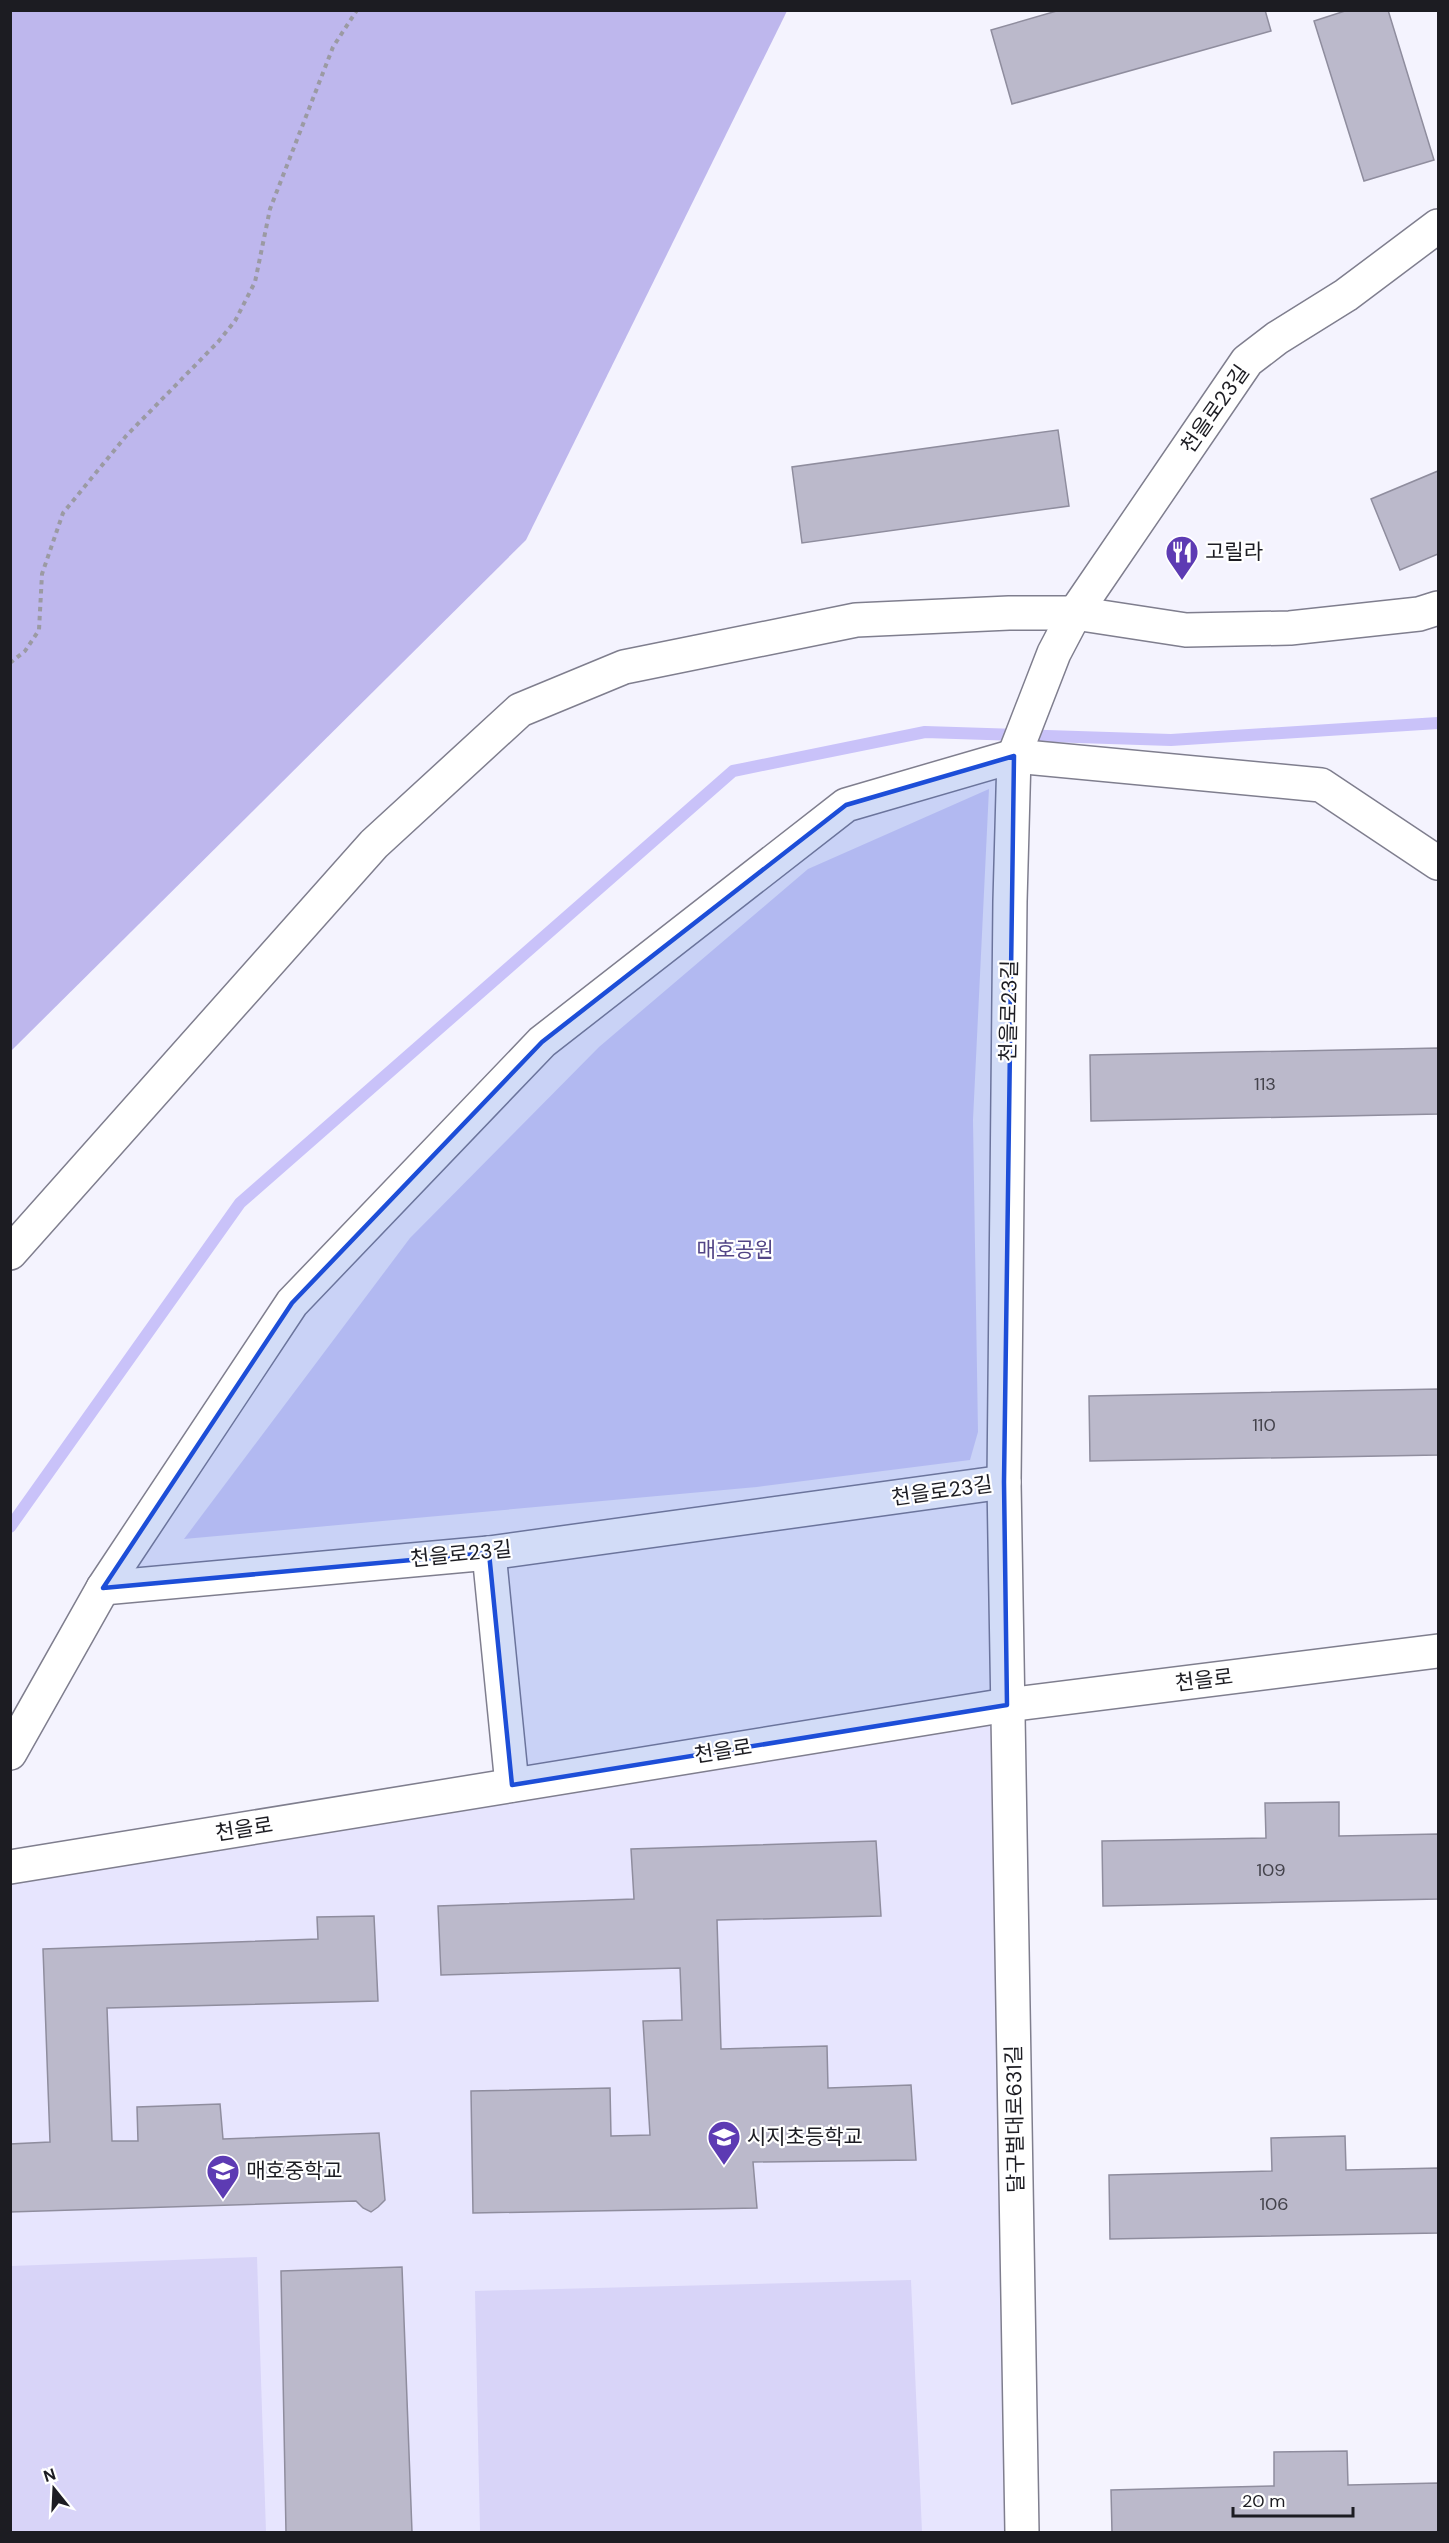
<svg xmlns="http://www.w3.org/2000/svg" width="1449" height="2543" font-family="'DM Sans','Noto Sans KR',sans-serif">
<rect width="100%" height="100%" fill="#f4f3fe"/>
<polygon fill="#e7e5fe" points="1007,1705 1022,2532 11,2532 11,1867"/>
<g fill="#d8d4f8">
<polygon points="989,789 973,1120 978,1432 970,1460 757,1487 184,1539 410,1238 599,1047 808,869"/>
<polygon points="257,2257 266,2532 11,2532 11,2266"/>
<polygon points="911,2280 922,2532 480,2532 475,2291"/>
</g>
<polygon fill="#beb7ed" points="10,11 787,11 526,540 11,1051"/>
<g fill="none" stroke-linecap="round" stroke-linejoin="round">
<polyline stroke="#c9c2f9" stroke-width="12" points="10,1527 240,1203 733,771 925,732 1171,740 1438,723"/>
</g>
<g fill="#bbb9cb" stroke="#8f8d9e" stroke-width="1.5">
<polygon points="1060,10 1265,10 1271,31 1012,104 991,30"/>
<polygon points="1348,10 1388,10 1434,160 1364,181 1314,21"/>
<polygon points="1058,430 1069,506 802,543 792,467"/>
<polygon points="1438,471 1438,554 1400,570 1371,499"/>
<polygon points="1438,1048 1438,1114 1091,1121 1090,1055"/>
<polygon points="1438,1389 1438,1455 1090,1461 1089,1396"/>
<polygon points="1339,1802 1339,1836 1438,1834 1438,1899 1103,1906 1102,1841 1266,1838 1265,1803"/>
<polygon points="876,1841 881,1916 717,1920 721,2049 827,2046 828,2088 911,2085 916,2160 753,2162 757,2208 473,2213 471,2091 610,2088 611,2136 650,2135 643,2021 682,2020 680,1968 441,1975 438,1906 634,1899 631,1849"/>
<polygon points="374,1916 378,2001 107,2008 112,2141 138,2141 137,2107 220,2104 223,2139 379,2133 385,2200 378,2207 371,2212 363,2208 356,2201 10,2212 10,2144 50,2142 43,1949 318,1939 317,1917"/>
<polygon points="1345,2136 1346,2170 1438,2168 1438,2233 1110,2239 1109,2175 1272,2171 1271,2138"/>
<polygon points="402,2267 412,2532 286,2532 281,2271"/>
<polygon points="1347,2451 1348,2485 1438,2483 1438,2532 1112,2532 1111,2490 1274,2486 1274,2452"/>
</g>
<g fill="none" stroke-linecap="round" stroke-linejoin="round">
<defs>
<g id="minor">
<polyline points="10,1253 374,844 520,710 624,667 856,620 1009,613 1075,613 1186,630 1290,628 1419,614 1438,608"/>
<polyline points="489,1553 512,1785"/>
<polyline points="103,1588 489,1553 1004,1482"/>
<polyline points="10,1753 103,1588 292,1303 542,1042 846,805 1014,756 1321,785 1438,863"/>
<polyline points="1022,2532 1004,1482 1010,901 1014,756 1054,653 1075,613 1247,361 1277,338 1346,295 1438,226"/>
</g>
<polyline id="tertiary" points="10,1867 1007,1705 1438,1651"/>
</defs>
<use href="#minor" stroke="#7f7e8e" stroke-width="36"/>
<use href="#tertiary" stroke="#7f7e8e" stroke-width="36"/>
<polyline stroke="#9b9aa3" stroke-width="4" stroke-dasharray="4.5 4.5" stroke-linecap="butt" points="10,663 25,651 39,630 42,574 63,513 126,436 218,342 235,321 255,282 270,209 333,47 357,10"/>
<use href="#minor" stroke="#fff" stroke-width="33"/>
<use href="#tertiary" stroke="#fff" stroke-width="33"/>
</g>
<path fill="#1d4ed8" fill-opacity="0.2" stroke="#1d4ed8" stroke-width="4.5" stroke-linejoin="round" d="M1014,756L1004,1482L1007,1705L512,1785L489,1553L103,1588L292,1303L542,1042L846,805Z"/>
<defs>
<symbol id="restaurant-pin" viewBox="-11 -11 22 30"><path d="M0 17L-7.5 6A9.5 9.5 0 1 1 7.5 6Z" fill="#5d3bb3" stroke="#fff"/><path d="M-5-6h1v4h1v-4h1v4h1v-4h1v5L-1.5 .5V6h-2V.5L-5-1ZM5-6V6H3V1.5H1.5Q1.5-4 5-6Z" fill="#fff"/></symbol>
<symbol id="school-pin" viewBox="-11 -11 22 30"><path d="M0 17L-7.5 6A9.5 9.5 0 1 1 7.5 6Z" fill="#5d3bb3" stroke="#fff"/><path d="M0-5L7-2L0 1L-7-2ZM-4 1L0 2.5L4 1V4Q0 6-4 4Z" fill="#fff"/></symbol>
</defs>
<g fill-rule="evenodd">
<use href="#restaurant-pin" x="1163" y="533" width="38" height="52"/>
<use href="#school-pin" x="705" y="2118" width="38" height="52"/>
<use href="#school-pin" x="204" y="2152" width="38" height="52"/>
</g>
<g text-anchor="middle" stroke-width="4.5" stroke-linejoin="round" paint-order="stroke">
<g font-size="18" fill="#44434c">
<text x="1265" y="1090">113</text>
<text x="1264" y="1431">110</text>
<text x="1271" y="1876">109</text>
<text x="1274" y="2210">106</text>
</g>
<g font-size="21" fill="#1c1c22" stroke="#fff">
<text transform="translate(1215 409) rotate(-55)" y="7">천을로23길</text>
<text transform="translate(1009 1011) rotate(-89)" y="7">천을로23길</text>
<text transform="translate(942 1491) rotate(-8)" y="7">천을로23길</text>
<text transform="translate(461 1554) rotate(-6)" y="7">천을로23길</text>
<text transform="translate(1204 1680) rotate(-7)" y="7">천을로</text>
<text transform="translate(723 1751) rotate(-9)" y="7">천을로</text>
<text transform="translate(244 1829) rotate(-9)" y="7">천을로</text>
<text transform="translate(1015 2119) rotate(-91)" y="7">달구벌대로631길</text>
</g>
<g font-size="21" fill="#1c1c22" stroke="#fff" text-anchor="start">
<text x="1205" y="559">고릴라</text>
<text x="747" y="2144">시지초등학교</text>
<text x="246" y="2178">매호중학교</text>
</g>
<g font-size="21" fill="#524586" stroke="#fff">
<text x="735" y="1257">매호공원</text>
</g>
</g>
<rect width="1449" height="2543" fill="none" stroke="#1c1c22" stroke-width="24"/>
<g transform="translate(54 2489) rotate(342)" stroke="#ffffff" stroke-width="4.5" paint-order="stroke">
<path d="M0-4.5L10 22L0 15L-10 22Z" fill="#1c1c22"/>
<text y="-9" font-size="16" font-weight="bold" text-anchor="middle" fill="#1c1c22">N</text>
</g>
<path d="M1233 2507v9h120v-9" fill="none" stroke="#1c1c22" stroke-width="3"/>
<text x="1242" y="2507" font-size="18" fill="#1c1c22" stroke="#ffffff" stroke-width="4.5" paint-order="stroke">20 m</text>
</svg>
